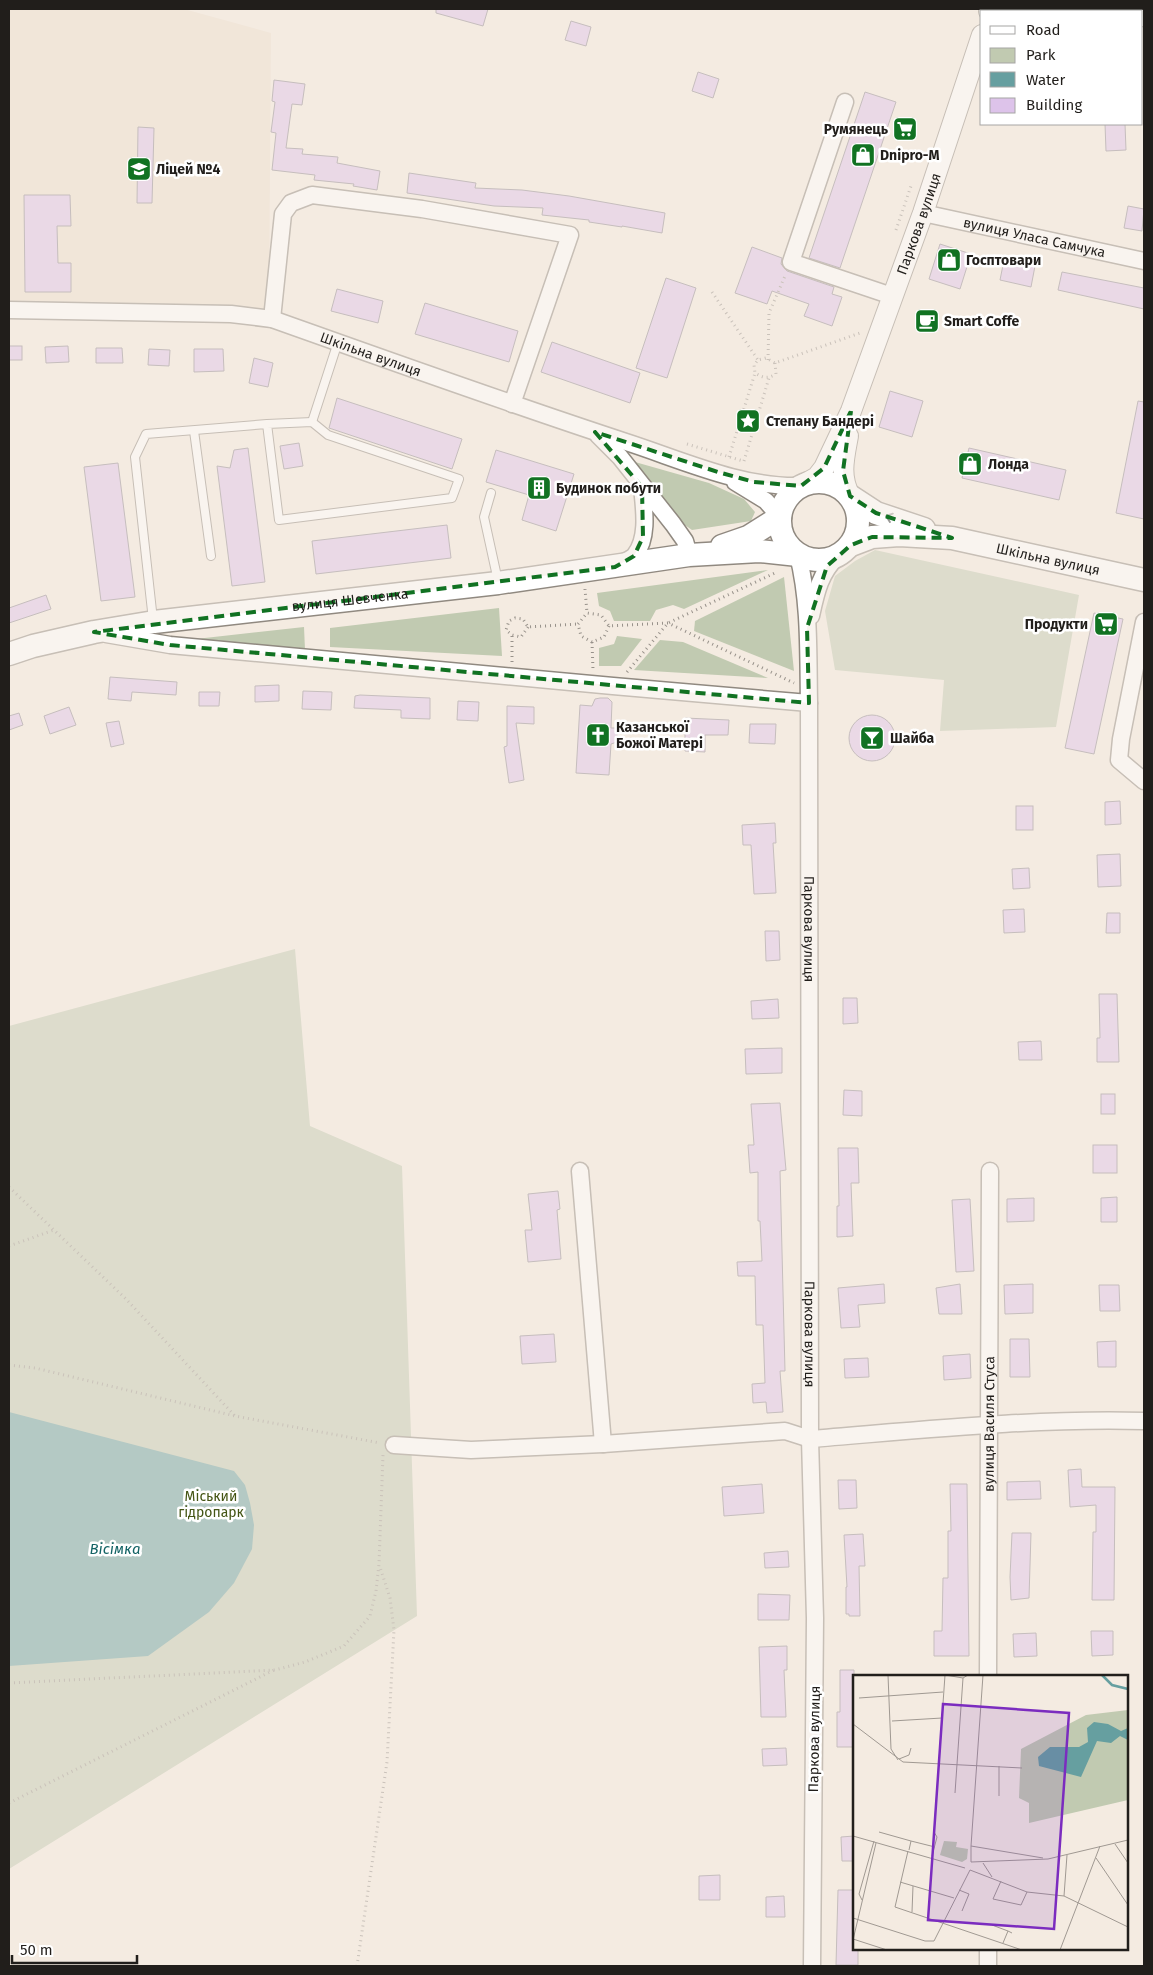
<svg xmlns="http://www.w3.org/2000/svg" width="1153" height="1975" font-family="'Fira Sans',sans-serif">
<rect width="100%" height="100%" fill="#f4ebe1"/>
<polygon fill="#ede0cf" points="9,9 184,9 271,33 269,312 9,304"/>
<g fill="#c1cab1">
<polygon points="635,462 709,483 744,499 755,512 751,521 692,530 675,518"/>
<polygon points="875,550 1079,595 1056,727 940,731 944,680 835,670 825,611 835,576 855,561"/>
<polygon points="768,570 684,609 673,605 656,610 650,621 614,621 610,611 599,606 597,593"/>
<polygon points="784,577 794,671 694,631 695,621"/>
<polygon points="499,608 502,656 330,647 330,628"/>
<polygon points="304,627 305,650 178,641"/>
<polygon points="617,636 642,639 621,666 599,666 599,648 614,644"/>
<polygon points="660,640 683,642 768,678 634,670"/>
<polygon points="295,949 310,1126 402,1166 417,1616 9,1869 9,1026"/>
</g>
<polygon fill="#669fa0" points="9,1412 234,1471 245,1485 250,1503 254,1525 252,1549 234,1583 209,1612 148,1656 9,1666"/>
<g fill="#ddc3ea" stroke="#8e8791">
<polygon points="436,9 488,9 483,26 436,13"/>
<polygon points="571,21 591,27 586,46 565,40"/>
<polygon points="698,72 719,79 713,98 692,91"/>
<polygon points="274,80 305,84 302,105 292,104 286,148 303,149 302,154 338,157 337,163 380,171 377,190 353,186 354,184 314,180 315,175 272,170 276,133 271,132 275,102 272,101"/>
<polygon points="865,92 896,102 840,268 809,258"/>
<polygon points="1105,124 1125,124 1126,150 1106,151"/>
<polygon points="138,127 154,128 152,203 137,203"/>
<polygon points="409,173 476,183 475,188 522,190 569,196 665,213 662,233 622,226 622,227 589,222 589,220 542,215 543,208 494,206 407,193"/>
<polygon points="24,195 70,195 71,226 57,226 58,263 71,263 71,292 25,292"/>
<polygon points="1128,206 1144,209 1142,231 1124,228"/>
<polygon points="940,244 971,254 960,289 929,279"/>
<polygon points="752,247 782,258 781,264 787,271 834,287 832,294 842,297 832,326 804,316 809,304 772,291 767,304 735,293"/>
<polygon points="1004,260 1035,266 1031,287 1000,280"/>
<polygon points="1062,272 1144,288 1144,309 1058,290"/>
<polygon points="666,278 696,288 667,378 636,368"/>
<polygon points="337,289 383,301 378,323 331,311"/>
<polygon points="425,303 518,331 509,362 415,334"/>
<polygon points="552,342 640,373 630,403 541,372"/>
<rect x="9" y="346" width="13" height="14"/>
<polygon points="68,346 69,362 46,363 45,347"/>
<polygon points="96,348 122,348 123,363 96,363"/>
<polygon points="149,349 170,350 169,366 148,365"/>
<polygon points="194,349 223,349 224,371 194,372"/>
<polygon points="254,358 273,363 268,387 249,383"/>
<polygon points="890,391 923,401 912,437 879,427"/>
<polygon points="337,398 462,439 452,469 329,428"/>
<polygon points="1138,401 1144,402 1144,519 1116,513"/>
<polygon points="299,443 303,466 284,469 280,446"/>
<polygon points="248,448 265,582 232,586 217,466 230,468 234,450"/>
<polygon points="969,448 1066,470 1059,500 962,478"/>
<polygon points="496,450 574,474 556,531 522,520 529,495 486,482"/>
<polygon points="118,463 135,597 101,601 84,467"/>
<polygon points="447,525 451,558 316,574 312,541"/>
<polygon points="46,595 51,609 9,623 9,608"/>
<polygon points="1094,613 1123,619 1094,754 1065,748"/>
<polygon points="110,677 177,682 176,695 132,692 131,701 108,699"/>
<polygon points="279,685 279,701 255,702 255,686"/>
<polygon points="303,691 332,692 331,710 302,709"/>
<polygon points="199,692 220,692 219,706 199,706"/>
<polygon points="360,695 430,698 430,719 401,718 401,710 354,708 355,696"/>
<polygon points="600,698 608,698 612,702 611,728 617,728 617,742 611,744 609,775 576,773 580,705 592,706 595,699"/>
<polygon points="458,701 479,702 478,721 457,720"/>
<polygon points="507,706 534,707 534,724 516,723 524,780 509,783 504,747 507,746"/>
<polygon points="69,707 76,725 50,734 44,716"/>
<polygon points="19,713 23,725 9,730 9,716"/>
<circle cx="872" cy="738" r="23"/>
<polygon points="685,718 729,720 728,735 705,735 705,752 685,751"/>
<polygon points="119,721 124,744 111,747 106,723"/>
<polygon points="750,724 776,724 775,744 749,743"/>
<polygon points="1120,801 1121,824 1105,825 1105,802"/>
<rect x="1016" y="806" width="17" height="24"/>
<polygon points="775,823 776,843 773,843 776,893 754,894 751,845 743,845 742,825"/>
<polygon points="1120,854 1121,886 1098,887 1097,855"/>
<polygon points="1029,868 1030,888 1013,889 1012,869"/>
<polygon points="1024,909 1025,932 1004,933 1003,910"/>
<polygon points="1107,913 1120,913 1120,933 1106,933"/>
<polygon points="765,931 779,931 780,960 766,961"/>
<polygon points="1099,994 1117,994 1119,1062 1097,1062 1097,1038 1100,1038"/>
<polygon points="843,998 857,998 858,1023 843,1024"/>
<polygon points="778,999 779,1018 752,1019 751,1001"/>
<polygon points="1041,1041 1042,1060 1019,1060 1018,1042"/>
<polygon points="782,1048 782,1073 746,1074 745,1049"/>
<polygon points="844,1090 862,1091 862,1116 843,1115"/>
<rect x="1101" y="1094" width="14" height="20"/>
<polygon points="780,1103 786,1170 780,1171 785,1371 780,1371 783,1412 767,1413 766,1402 753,1403 752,1384 765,1383 763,1325 756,1325 755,1276 738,1276 737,1262 762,1261 760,1221 758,1221 758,1172 750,1173 748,1145 754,1145 751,1104"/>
<rect x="1093" y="1145" width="24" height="28"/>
<polygon points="838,1148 858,1148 859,1183 851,1183 853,1236 837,1237 837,1206 839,1206"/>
<polygon points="558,1191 560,1209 557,1210 561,1259 528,1262 525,1230 532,1230 528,1194"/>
<polygon points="1117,1197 1117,1222 1101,1222 1101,1198"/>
<polygon points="1034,1198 1034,1221 1007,1222 1007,1199"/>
<polygon points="970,1199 974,1271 956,1272 952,1200"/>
<polygon points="884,1284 885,1303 858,1305 860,1327 841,1328 838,1288"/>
<polygon points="960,1284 962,1314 939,1314 936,1288"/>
<polygon points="1033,1284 1033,1313 1005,1314 1004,1285"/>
<polygon points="1099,1285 1119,1285 1120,1311 1100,1311"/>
<polygon points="554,1334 556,1362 522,1364 520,1336"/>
<polygon points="1010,1339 1029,1339 1030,1377 1010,1377"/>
<polygon points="1116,1341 1116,1367 1098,1367 1097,1342"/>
<polygon points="970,1354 971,1378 944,1380 943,1356"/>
<polygon points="868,1358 869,1377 845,1378 844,1359"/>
<polygon points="1081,1469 1082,1487 1115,1487 1114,1600 1092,1600 1093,1532 1096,1532 1096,1505 1070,1507 1068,1470"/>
<polygon points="838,1480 856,1480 857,1508 839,1509"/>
<polygon points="1040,1481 1041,1499 1007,1500 1007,1482"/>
<polygon points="762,1484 764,1513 724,1516 722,1487"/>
<polygon points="950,1484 967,1484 969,1656 934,1656 934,1631 942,1631 943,1578 948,1578 948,1531 951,1531"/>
<polygon points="1012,1533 1031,1533 1029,1598 1011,1600 1010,1577"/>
<polygon points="863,1534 865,1566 859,1566 860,1616 849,1616 849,1614 846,1614 846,1587 847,1587 844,1535"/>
<polygon points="788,1551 789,1567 765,1568 764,1553"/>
<polygon points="758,1594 790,1595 789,1620 758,1620"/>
<polygon points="1091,1631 1113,1631 1113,1655 1092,1656"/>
<polygon points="1036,1633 1037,1656 1014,1657 1013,1634"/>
<polygon points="787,1646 787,1670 784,1670 786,1717 761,1717 759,1647"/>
<polygon points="840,1670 854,1670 854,1747 837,1747 837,1712 840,1712"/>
<polygon points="786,1748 787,1765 763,1766 762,1749"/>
<polygon points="854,1836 854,1861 842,1861 841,1837"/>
<polygon points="720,1875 720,1900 699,1900 699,1876"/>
<polygon points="838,1890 854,1890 854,1949 858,1949 858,1965 836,1965"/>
<polygon points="784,1896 785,1917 766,1917 766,1897"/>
</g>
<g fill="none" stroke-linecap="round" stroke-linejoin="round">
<defs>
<g id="service">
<polyline points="312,422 338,342"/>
<polyline points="194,431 211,556"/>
<polyline points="491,493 484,517 498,581"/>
<polyline points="153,620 135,457 146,434 267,424 279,520 452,498 459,479 328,435 312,422 267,424"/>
</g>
<g id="minor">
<polyline points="1110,9 1120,11"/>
<polyline points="1142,17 1144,18"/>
<polyline points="845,102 791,262 892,296"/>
<path id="s1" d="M923,213L1144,261"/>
<path id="s2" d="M9,310L231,314L272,319C390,361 507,403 626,442C682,460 742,488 801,486"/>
<polyline points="272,319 283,214 291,203 312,195 422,209 570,235 512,404"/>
<polyline points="598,435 620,457 673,524 685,541 689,555"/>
<polyline points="735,482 766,501 780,517"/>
<path d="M621,564C625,561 632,559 635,555C649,537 644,508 642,487"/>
<path d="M811,616C816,593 820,573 837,557"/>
<polyline points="1144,622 1121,739 1119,760 1144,781"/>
<path d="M106,634L170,645L613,686L809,703C808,654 810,603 798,555"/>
<path id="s3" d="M809,703L810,1439L815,1618L812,1966"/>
<polyline points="580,1171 603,1444"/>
<path d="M394,1445L471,1450L603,1444L785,1431L810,1439C922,1430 1032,1418 1144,1421"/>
<path id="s4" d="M988,1676L990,1171"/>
<polyline points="988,1966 988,1949"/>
</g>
<g id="tertiary">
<polyline points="989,11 990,9"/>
<path d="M848,436C844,458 839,476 850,496"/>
<path id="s5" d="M801,486L817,477L824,468L851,411L923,213L982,35"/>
</g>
<g id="secondary">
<circle cx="819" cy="521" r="39"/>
<polyline points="850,496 876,513 924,529"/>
<path id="s6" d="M851,545L872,537L899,535L952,538L1144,580"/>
<polyline points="722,546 748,537 780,517"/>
<path id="s7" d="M9,654L33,646L94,632L154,622L498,583L689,555L759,551L798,555"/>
</g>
</defs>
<use href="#service" stroke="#908980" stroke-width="10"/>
<use href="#minor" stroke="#908980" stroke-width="19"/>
<use href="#tertiary" stroke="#908980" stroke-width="22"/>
<use href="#secondary" stroke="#908980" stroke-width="25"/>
<g stroke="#97918a" stroke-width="3" stroke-dasharray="1 4" stroke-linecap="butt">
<polyline points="896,230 911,186"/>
<polyline points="712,292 758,360"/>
<polyline points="768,360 769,313 785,276"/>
<path d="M775,363L776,374C768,379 763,378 755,373L754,365L758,360L766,358L775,363L860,333"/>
<polyline points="687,444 743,461"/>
<polyline points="729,457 755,373"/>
<polyline points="744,461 769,378"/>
<polyline points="585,589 587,613"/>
<polyline points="609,626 604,637 592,642 581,636 578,624 587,613 601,615 609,626 668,623 794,683"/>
<polyline points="528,627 521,637 512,635 506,630 509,621 515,618 523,619 528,627 578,624"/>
<polyline points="592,642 593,670"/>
<polyline points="512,662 512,635"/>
<polyline points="627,672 668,623 777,572"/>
<polyline points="9,1187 126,1299 235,1416"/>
<polyline points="9,1246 54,1230"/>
<polyline points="9,1365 35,1368 235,1416 380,1443"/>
<polyline points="9,1683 275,1670 305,1662 344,1646 370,1616 376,1591 379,1564 383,1455"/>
<polyline points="9,1803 274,1670"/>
<polyline points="357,1966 387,1762 394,1630 390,1598 380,1567"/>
</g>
<use href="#service" stroke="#fff" stroke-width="8"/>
<use href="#minor" stroke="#fff" stroke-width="16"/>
<use href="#tertiary" stroke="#fff" stroke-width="20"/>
<use href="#secondary" stroke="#fff" stroke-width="22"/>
</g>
<defs><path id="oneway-chevron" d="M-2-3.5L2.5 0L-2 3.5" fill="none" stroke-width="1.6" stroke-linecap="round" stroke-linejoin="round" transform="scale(1.25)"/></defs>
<use stroke="#9b9a98" href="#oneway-chevron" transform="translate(889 517) rotate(-161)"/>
<path d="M0 0H1153V1975H0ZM851,411L843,471L850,496L876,513L952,538L872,537L851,545L827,566L807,628L809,703L170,645L94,632L615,567L634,556L643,537L642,487L595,432L718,472L754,482L801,486L824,468Z" fill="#f4ebe1" fill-opacity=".55" fill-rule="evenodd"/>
<path fill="none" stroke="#117222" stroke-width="4" stroke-dasharray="10 6" stroke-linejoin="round" d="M851,411L843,471L850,496L876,513L952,538L872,537L851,545L827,566L807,628L809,703L170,645L94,632L615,567L634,556L643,537L642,487L595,432L718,472L754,482L801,486L824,468Z"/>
<defs>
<symbol id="supermarket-square" viewBox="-11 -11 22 22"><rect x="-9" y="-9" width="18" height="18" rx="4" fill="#117222" stroke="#fff"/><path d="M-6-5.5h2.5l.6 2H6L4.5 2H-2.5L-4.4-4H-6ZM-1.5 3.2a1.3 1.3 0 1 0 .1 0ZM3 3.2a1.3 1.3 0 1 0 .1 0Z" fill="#fff"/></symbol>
<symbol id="shop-square" viewBox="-11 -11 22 22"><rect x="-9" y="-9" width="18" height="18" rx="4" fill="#117222" stroke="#fff"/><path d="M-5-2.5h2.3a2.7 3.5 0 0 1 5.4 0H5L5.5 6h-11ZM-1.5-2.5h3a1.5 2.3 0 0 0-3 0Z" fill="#fff"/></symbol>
<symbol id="school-square" viewBox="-11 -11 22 22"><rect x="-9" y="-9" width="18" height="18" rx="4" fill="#117222" stroke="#fff"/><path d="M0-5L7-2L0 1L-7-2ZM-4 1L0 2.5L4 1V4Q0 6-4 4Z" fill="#fff"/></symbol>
<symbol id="cafe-square" viewBox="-11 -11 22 22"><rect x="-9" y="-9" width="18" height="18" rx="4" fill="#117222" stroke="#fff"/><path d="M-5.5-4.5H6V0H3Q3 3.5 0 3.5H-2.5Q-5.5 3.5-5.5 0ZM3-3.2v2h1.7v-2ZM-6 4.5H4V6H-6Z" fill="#fff"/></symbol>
<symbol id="sight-square" viewBox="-11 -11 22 22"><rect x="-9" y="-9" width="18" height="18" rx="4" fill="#117222" stroke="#fff"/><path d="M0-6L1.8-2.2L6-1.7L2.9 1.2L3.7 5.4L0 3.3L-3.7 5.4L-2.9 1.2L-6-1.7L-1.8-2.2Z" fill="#fff"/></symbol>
<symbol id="building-square" viewBox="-11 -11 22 22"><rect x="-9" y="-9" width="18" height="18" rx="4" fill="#117222" stroke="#fff"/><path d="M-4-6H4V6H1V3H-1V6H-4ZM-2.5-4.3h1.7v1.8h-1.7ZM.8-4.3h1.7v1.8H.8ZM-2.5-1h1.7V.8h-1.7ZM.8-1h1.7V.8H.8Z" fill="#fff"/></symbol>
<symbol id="church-square" viewBox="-11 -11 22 22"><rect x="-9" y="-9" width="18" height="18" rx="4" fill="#117222" stroke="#fff"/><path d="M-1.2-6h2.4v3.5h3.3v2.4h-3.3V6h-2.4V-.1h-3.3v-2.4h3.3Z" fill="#fff"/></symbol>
<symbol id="bar-square" viewBox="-11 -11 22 22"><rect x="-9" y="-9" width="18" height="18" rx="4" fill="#117222" stroke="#fff"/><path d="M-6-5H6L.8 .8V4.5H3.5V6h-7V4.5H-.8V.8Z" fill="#fff"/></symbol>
</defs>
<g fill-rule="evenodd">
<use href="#supermarket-square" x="891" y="115" width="28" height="28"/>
<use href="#shop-square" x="849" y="141" width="28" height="28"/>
<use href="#school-square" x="125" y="155" width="28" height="28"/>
<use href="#shop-square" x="935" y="246" width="28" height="28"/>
<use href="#cafe-square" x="913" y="307" width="28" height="28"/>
<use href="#sight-square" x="734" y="407" width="28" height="28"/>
<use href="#shop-square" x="956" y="450" width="28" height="28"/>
<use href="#building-square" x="525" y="474" width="28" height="28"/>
<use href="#supermarket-square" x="1092" y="610" width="28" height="28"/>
<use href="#church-square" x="584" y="721" width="28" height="28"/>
<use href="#bar-square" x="858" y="724" width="28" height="28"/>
</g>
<g text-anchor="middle" stroke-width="5" stroke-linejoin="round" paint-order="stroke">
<g font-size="14" font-weight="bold" fill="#211e1b" stroke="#fff" text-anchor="start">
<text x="888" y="134" text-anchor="end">Румянець</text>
<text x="880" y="160">Dnipro-M</text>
<text x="156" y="174">Ліцей №4</text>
<text x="966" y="265">Госптовари</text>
<text x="944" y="326">Smart Coffe</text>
<text x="766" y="426">Степану Бандері</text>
<text x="988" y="469">Лонда</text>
<text x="556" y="493">Будинок побути</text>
<text x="1088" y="629" text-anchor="end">Продукти</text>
<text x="616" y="732">Казанської<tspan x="616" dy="16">Божої Матері</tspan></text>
<text x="890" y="743">Шайба</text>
</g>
<g font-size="14" fill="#211e1b" stroke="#fff">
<text dy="5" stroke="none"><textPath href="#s5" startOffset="292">Паркова вулиця</textPath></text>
<text dy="5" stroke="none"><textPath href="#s1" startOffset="114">вулиця Уласа Самчука</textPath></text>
<text dy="5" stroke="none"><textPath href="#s2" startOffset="368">Шкільна вулиця</textPath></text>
<text dy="5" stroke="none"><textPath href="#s6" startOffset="201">Шкільна вулиця</textPath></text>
<text dy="5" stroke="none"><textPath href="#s7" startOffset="346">вулиця Шевченка</textPath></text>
<text dy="5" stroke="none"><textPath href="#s3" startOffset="226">Паркова вулиця</textPath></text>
<text dy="5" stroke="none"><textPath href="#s3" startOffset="631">Паркова вулиця</textPath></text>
<text dy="5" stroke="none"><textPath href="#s4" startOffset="252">вулиця Василя Стуса</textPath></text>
<text transform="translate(814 1739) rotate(-89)" y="5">Паркова вулиця</text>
</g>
<g font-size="14" fill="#445514" stroke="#fff">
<text x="211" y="1501">Міський<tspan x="211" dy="16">гідропарк</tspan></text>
</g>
<g font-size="15" font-style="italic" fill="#136365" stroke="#fff">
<text x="115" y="1554">Вісімка</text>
</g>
</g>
<g transform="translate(853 1675)">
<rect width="275" height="275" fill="#f4ebe1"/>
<path d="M275,35V125L176,148V128L166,123L168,74L233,40ZM91,166L104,167L103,172L115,174L114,184L109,187L87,180Z" fill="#c1cab1"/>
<path d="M241,47L255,49L268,56L275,53V65L267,61L258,68L244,66L228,102L186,91L185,82L197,72H226L235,67L234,53Z" fill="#669fa0"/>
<path fill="none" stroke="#669fa0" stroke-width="2.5" d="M249,0L259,10L275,14"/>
<path fill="none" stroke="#a09992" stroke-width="1" d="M35,0L38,74L45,85M6,23L90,17M39,46L89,43M0,49L50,87L169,93M46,84L56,80L58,73M146,91V121M102,118L110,3L115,0M26,157L58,166L56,175M0,161L112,193M58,166L82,172M262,169L275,188M118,171L130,0M55,176L42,232L169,275M79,181L84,162L81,157L92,0L110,3M243,183L275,230M118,187V171L190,183M118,187L195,184L275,165M130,188L139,202M148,206L140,224L168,230L174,217M47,207L101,223M106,215L116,219L109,236M211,221L214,180M9,225L6,219L21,166M59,237L60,211M0,243L72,266H81L117,195L174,217L211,221L275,252M139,250L155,256M0,264L34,275M0,265L23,168M150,268L155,256L159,258M207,275L247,171"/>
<path fill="#7b2cbf" fill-opacity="0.15" stroke="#7b2cbf" stroke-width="2.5" d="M90,29L216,38L201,254L75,245Z"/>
<rect width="275" height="275" fill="none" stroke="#211e1b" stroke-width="2.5"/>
</g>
<rect width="1153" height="1975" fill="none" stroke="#211e1b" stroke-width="20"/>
<rect x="980" y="10" width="162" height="115" fill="#ffffff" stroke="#a6a5a4"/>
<rect x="990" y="26" width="25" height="8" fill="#ffffff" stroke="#a6a5a4"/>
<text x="1026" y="35" font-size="15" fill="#211e1b">Road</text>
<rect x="990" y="48" width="25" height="15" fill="#c1cab1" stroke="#a6a5a4"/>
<text x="1026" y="60" font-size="15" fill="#211e1b">Park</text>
<rect x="990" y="72" width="25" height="15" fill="#669fa0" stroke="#a6a5a4"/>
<text x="1026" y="85" font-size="15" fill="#211e1b">Water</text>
<rect x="990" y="98" width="25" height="15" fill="#ddc3ea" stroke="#a6a5a4"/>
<text x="1026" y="110" font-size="15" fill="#211e1b">Building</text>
<path d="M12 1955v8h125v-8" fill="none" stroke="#211e1b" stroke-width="2.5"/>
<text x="20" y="1955" font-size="15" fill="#211e1b" stroke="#ffffff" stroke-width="4" paint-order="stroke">50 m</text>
</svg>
